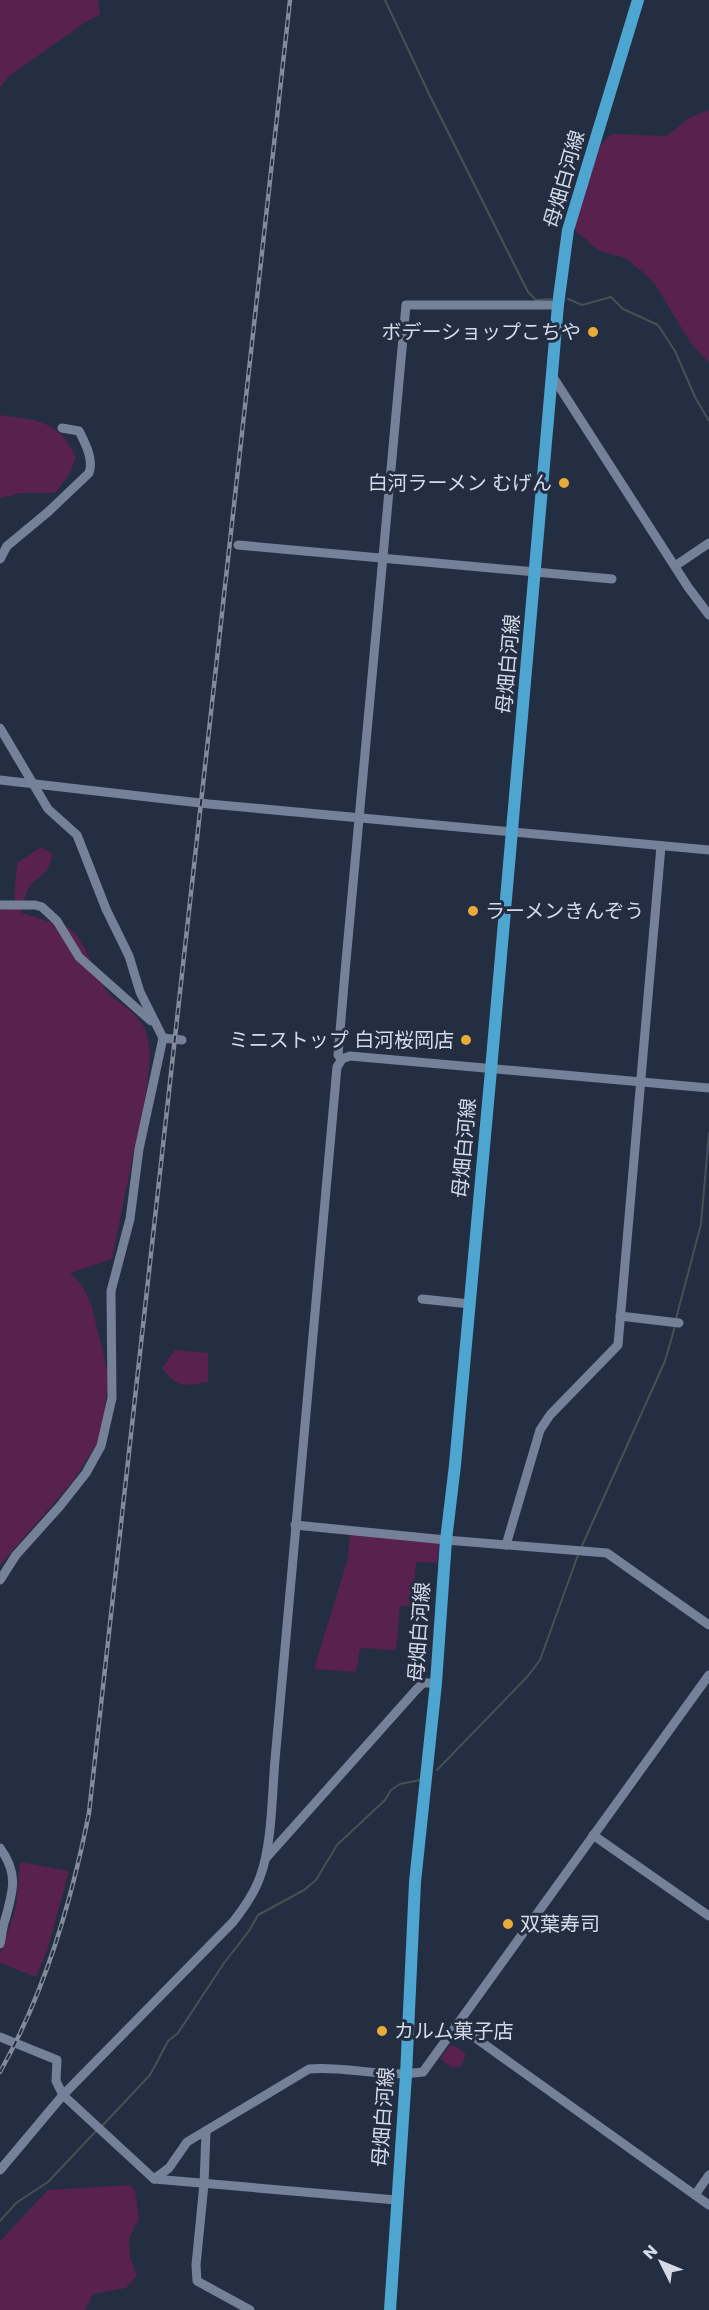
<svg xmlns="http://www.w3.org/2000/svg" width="709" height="2310" font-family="Poppins,'Noto Sans JP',sans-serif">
<rect width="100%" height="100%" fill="#242e43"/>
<g fill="#58214e">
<polygon points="0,0 98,0 100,14 84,23 8,77 0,88"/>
<polygon points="709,110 709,363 690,342 655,284 645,274 625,258 600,251 589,243 588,240 577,233 573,220 575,206 601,144 612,134 667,136 689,118"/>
<path d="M0,415C36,420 60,420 76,458L68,476L55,493H21L0,498Z"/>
<path d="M41,847L52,854C50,875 38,874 28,889C24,895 24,906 22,913L69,928C88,944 92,970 106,990C117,1004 136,1010 145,1029C158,1058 139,1124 133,1155C126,1190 119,1224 112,1259L70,1273L82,1285L91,1304L109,1377L101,1437L73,1481L0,1565V910L14,909L16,873L18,862Z"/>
<path d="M175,1350L208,1353V1382C183,1386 179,1389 162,1368Z"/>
<polygon points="350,1532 440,1542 437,1563 416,1562 412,1606 400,1606 396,1650 360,1648 356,1672 314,1669 348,1558"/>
<polygon points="20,1862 69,1871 47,1951 36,1977 0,1963 0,1955 16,1908"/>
<polygon points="450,2045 457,2047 466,2054 461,2067 451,2067 440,2059"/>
<polygon points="130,2185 135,2191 139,2218 129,2239 130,2257 137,2275 126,2288 93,2294 85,2310 0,2310 0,2241 48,2190"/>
</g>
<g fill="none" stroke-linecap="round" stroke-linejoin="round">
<g stroke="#445155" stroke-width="2">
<polyline points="385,0 430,96 528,292 536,300 551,299"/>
<polyline points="568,299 582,305 611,297 623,309 658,325 675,351 695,397 709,421"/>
<polyline points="676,1319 701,1224 709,1133"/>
<polyline points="581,1548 665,1361 675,1326"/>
<polyline points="437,1770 527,1677 540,1660 578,1555"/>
<polyline points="102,2126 150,2075 168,2041 178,2033 224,1963 249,1931 258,1915 304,1890 316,1880 337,1845 385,1800 391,1790 400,1784 420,1780"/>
<polyline points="0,2221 16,2203 48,2182 96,2131"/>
</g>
<g stroke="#758099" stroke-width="9">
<polyline points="553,377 688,587 709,615"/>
<polyline points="238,545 612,579"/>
<path d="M0,559L7,546L48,512L89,473C94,459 85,443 79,431L62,428"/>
<polyline points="675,566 709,543"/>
<polyline points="0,728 48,809 77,835 106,909 129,956 140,992 163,1038 139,1149 130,1219 111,1291 112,1398 101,1446 86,1473 60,1506 16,1555 0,1580"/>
<polyline points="0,780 209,804 709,850"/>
<polyline points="0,905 35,905 42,907 57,921 79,957 151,1021"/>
<polyline points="163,1038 182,1040"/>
<polyline points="342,1059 338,1055 345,972 406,305 558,305"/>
<polyline points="422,1299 470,1304"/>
<polyline points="620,1316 679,1323"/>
<polyline points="295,1525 446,1540 607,1553 709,1625"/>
<path d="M506,1545L540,1430L550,1415L618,1345C631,1179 647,1013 661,846"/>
<polyline points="593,1835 709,1916"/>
<path d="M0,1848C19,1874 13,1891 5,1920C2,1928 2,1936 0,1944"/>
<polyline points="266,1858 416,1690 423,1683 436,1683"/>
<polyline points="456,2024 709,2205"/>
<polyline points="0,2037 57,2060 56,2081 63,2095 154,2179 396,2200"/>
<polyline points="206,2131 204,2184 196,2265 197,2281 250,2310"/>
<path d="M0,2170L63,2095L233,1922C244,1908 254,1894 260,1877C272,1846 272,1794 275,1760L337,1067L342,1059L350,1056L709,1088"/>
<path d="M154,2179L169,2168L187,2142L309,2069C347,2066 385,2078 423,2072L709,1675"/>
<polyline points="695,2195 709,2175"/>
</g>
<polyline stroke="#4da5d0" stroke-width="12" points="390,2310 406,2075 415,1882 436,1683 446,1540 455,1465 491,1070 558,305 568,230 638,0"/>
<defs>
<path id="rail" d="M0,2072C45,1992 71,1903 89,1813L290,0"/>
</defs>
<use href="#rail" stroke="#828a9b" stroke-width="4.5"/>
<use href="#rail" stroke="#242e43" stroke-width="2" stroke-dasharray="7" stroke-linecap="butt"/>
</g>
<g fill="#e8ab37" stroke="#242e43" stroke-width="2">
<circle cx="593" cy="332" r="6"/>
<circle cx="564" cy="483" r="6"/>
<circle cx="473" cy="911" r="6"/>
<circle cx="466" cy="1040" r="6"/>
<circle cx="508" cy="1924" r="6"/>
<circle cx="382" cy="2031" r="6"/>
</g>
<g text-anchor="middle" stroke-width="6" stroke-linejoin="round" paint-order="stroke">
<g font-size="20" fill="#d4dae8" stroke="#242e43">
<text transform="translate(564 179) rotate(-74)" y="7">母畑白河線</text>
<text transform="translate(508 664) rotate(-85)" y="7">母畑白河線</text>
<text transform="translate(464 1148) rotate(-85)" y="7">母畑白河線</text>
<text transform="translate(419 1632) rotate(-86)" y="7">母畑白河線</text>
<text transform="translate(383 2117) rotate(-86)" y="7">母畑白河線</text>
</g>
<g font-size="20" fill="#d4dae8" stroke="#242e43" text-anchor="end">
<text x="581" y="339">ボデーショップこちや</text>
<text x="552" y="490">白河ラーメン むげん</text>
<text x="485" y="918" text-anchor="start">ラーメンきんぞう</text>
<text x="454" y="1047">ミニストップ 白河桜岡店</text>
<text x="520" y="1931" text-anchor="start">双葉寿司</text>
<text x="394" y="2038" text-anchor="start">カルム菓子店</text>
</g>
</g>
<g transform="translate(661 2262) rotate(313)" stroke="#242e43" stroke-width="4.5" paint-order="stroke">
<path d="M0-4.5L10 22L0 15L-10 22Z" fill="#d4dae8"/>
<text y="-9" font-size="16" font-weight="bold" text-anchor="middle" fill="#d4dae8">N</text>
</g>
</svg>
